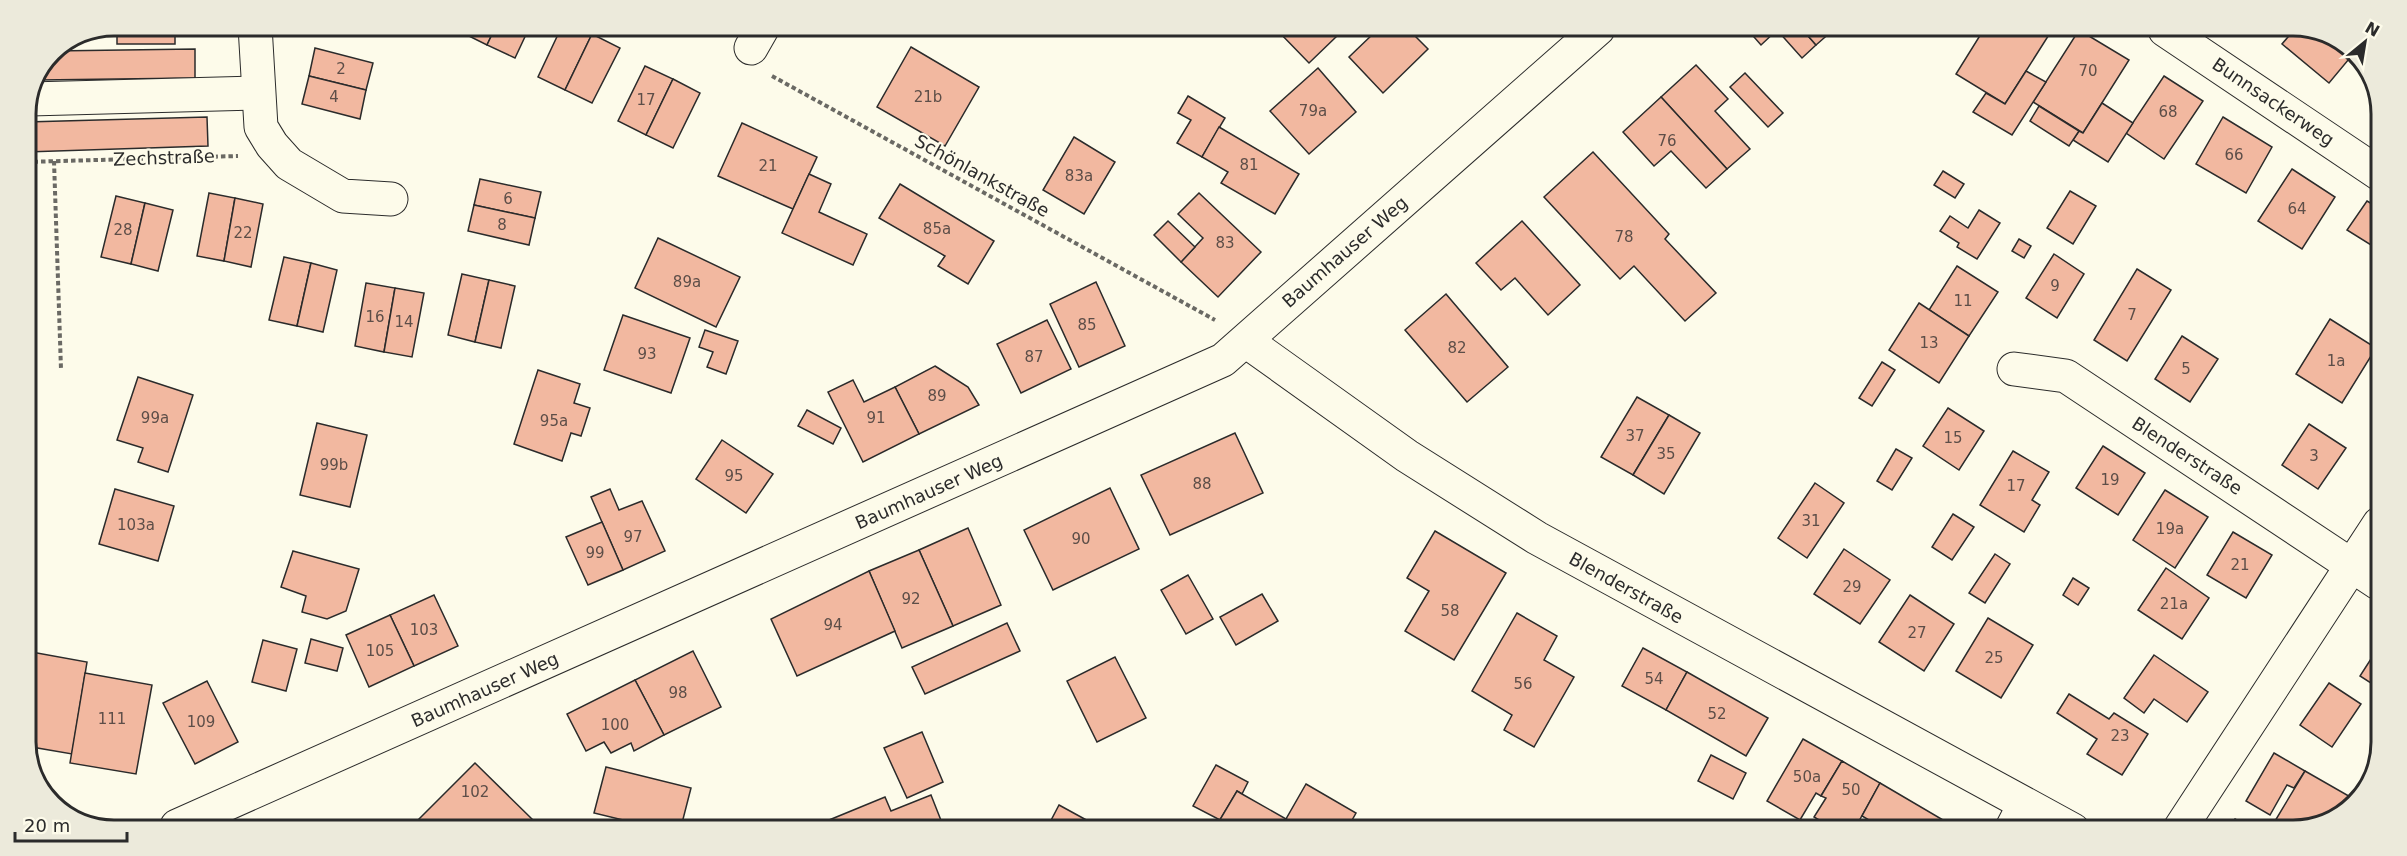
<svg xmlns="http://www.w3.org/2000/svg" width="2407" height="856" font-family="'DejaVu Sans',sans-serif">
<rect width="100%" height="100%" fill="#fdfbea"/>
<g fill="#f2b8a0" stroke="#2b2b2b" stroke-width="1.5">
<rect x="117" y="26" width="58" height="18"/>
<polygon points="463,26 496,26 487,45 461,32"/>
<polygon points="496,26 530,26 515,58 487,45"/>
<polygon points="562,26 576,26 592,34 565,90 538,77"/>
<polygon points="1279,28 1329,28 1337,36 1309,63 1277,30"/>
<polygon points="1371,28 1407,28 1428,49 1383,93 1349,57 1375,32"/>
<polygon points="1747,29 1802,29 1816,45 1802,58 1777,30 1761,45"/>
<polygon points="1802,29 1830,29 1832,31 1816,45"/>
<polygon points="1984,29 2052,30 2005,104 1956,74"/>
<polygon points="2079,30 2129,60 2083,133 2033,102"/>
<polygon points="2294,30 2321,30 2354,53 2329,83 2282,44"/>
<polygon points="592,34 620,48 592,103 565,90"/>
<polygon points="911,47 979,87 945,146 877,107"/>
<polygon points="315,48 373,63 366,90 309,76"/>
<polygon points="195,49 195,78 39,80 52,51"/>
<polygon points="1696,65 1728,99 1715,111 1750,149 1727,169 1661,97"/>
<polygon points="645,66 673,79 646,135 618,121"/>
<polygon points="1318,68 1356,112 1309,154 1270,111"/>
<polygon points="2026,71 2046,82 2012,135 1973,112 1986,93 2005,104"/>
<polygon points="1745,73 1783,113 1768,127 1730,87"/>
<polygon points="309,76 366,90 360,119 302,104"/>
<polygon points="2164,76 2203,101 2164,159 2126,133"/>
<polygon points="673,79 700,93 673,148 646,135"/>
<polygon points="1188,96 1225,118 1202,157 1177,143 1191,120 1178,113"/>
<polygon points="1661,97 1727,169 1706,188 1671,151 1654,166 1623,132"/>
<polygon points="2102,103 2133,123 2108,162 2073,140 2079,131 2083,133"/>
<polygon points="2039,106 2079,131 2069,146 2030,121"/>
<polygon points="207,117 208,146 26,152 26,122"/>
<polygon points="2223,117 2272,147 2246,193 2196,164"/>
<polygon points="742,123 817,157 793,209 718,176"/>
<polygon points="1219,127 1299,174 1275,214 1221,183 1228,172 1202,157"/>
<polygon points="1074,137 1115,162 1084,214 1043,190"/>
<polygon points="1593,152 1669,234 1665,239 1716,293 1685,321 1634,266 1620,279 1544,197"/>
<polygon points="2292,169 2335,197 2302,249 2258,221"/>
<polygon points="1943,171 1964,184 1955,198 1934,185"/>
<polygon points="809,174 831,184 819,212 867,234 853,265 782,233"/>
<polygon points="480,179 541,192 535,218 474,205"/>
<polygon points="900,184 994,241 968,284 938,266 945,256 879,218"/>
<polygon points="2070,191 2096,206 2073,244 2047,228"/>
<polygon points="209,193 235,198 224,261 197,256"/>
<polygon points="1199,193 1261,252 1218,297 1181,262 1203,238 1178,214"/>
<polygon points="116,196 145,203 131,264 101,257"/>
<polygon points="235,198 263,204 251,267 224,261"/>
<polygon points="2367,201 2381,209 2380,238 2377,236 2371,245 2347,230"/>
<polygon points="145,203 173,210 158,271 131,264"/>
<polygon points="474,205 535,218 529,245 468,231"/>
<polygon points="1979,210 2000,223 1977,259 1957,247 1959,243 1940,231 1950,216 1968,228"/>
<polygon points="1168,221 1195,247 1181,262 1154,235"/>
<polygon points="1522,221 1580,285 1548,315 1515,278 1501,290 1476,263"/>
<polygon points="658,238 740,277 716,327 635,288"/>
<polygon points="2019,239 2031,246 2024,258 2012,251"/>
<polygon points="2054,254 2084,274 2057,318 2026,298"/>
<polygon points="284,257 311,263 297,326 269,320"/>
<polygon points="311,263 337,270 323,332 297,326"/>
<polygon points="1957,266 1998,292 1969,336 1929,310"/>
<polygon points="2137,269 2171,290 2127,361 2094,340"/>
<polygon points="462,274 489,280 475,342 448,335"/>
<polygon points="489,280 515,286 501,348 475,342"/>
<polygon points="1096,282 1125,346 1079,367 1050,304"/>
<polygon points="366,283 395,288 384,352 355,346"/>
<polygon points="395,288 424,293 412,357 384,352"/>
<polygon points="1446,294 1508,367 1467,402 1405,330"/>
<polygon points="1919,303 1969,336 1939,383 1889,350"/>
<polygon points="623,315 690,338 671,393 604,370"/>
<polygon points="2330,319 2376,348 2342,403 2296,374"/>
<polygon points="1047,320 1071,369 1021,393 997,344"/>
<polygon points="705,330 738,341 726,374 707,367 713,352 699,347"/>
<polygon points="2182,336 2218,359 2190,402 2155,379"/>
<polygon points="1882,362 1895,370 1872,406 1859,398"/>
<polygon points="935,366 968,387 979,405 919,434 895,387"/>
<polygon points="538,370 580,384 574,403 590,408 581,436 571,433 562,461 514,444"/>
<polygon points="138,377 193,395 168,472 138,462 143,448 117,440"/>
<polygon points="853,380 864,402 895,387 919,434 863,462 828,392"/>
<polygon points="1637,397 1669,415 1633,475 1601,457"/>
<polygon points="1948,408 1984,431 1959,470 1923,446"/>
<polygon points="807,410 841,428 833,444 798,426"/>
<polygon points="1669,415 1700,433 1664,494 1633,475"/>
<polygon points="317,423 367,435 350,507 300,495"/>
<polygon points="2309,424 2346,448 2318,489 2282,465"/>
<polygon points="1235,433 1263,493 1170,535 1141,475"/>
<polygon points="722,440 773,474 746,513 696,479"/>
<polygon points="2103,446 2145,473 2118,515 2076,488"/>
<polygon points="1896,449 1912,458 1892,490 1877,481"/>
<polygon points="2013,451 2049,472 2032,500 2040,505 2024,532 1980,505"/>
<polygon points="1815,483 1844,503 1807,558 1778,538"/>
<polygon points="1110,488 1139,549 1053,590 1024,530"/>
<polygon points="115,489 174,506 158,561 99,544"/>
<polygon points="610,489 619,510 642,501 665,551 623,570 591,497"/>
<polygon points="2165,490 2208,517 2175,568 2133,540"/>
<polygon points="1953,514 1974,527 1952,560 1932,547"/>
<polygon points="602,522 623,570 588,585 566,537"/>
<polygon points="968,528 1001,605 953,626 919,550"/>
<polygon points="1435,531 1506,573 1454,660 1405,631 1429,591 1407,578"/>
<polygon points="2233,532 2272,555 2246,598 2207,575"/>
<polygon points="1844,549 1890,580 1860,624 1814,594"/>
<polygon points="919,550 953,626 902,648 869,571"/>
<polygon points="293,551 359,569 346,611 327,619 302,612 306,596 281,587"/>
<polygon points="1995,554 2010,564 1985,603 1969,593"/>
<polygon points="2166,568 2209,598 2182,639 2138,610"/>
<polygon points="869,571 895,631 797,676 771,619"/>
<polygon points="1188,575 1213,619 1186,634 1161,590"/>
<polygon points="2073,578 2089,588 2078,605 2063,595"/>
<polygon points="1262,594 1278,621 1236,645 1220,617"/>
<polygon points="434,595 458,646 414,666 390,615"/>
<polygon points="1910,595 1954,624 1924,671 1879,642"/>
<polygon points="1517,613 1557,636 1544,660 1574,677 1534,747 1504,730 1512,715 1472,691"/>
<polygon points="390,615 414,666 369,687 346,635"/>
<polygon points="1988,618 2033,645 2001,698 1956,671"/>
<polygon points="1007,623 1020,651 925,694 912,667"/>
<polygon points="311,639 343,648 337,671 305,663"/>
<polygon points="263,640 297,649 286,691 252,682"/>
<polygon points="1643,648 1687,672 1666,710 1622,686"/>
<polygon points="2378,648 2377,687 2360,676"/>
<polygon points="26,651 87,662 72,754 26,746"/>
<polygon points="693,651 721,707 664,735 635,680"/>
<polygon points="2154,655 2208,692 2187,722 2154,699 2144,713 2124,698"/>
<polygon points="1115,657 1146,718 1097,742 1067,681"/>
<polygon points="1687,672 1768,718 1746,756 1666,710"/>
<polygon points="85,673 152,685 136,774 70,763"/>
<polygon points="635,680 664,735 634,751 631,743 611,753 604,742 586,751 567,714"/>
<polygon points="207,681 238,742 195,764 163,703"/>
<polygon points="2329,683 2361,704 2332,747 2300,725"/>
<polygon points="2069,694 2109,719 2114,713 2148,734 2122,775 2087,754 2097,739 2057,713"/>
<polygon points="922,732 943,782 907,798 884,748"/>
<polygon points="1803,739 1842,761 1821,796 1816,793 1800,820 1767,801"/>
<polygon points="2274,753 2305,771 2294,788 2287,785 2270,815 2246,801"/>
<polygon points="1711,755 1746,773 1733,799 1698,781"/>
<polygon points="1842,761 1880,783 1854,830 1836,830 1814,817 1826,798 1821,796"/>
<polygon points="475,763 534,821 528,827 421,827 416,822"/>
<polygon points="1216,765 1248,782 1242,794 1237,791 1220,820 1193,806"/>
<polygon points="606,767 691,788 681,827 652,827 594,813"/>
<polygon points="2305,771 2354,799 2346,812 2292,830 2275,821"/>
<polygon points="1880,783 1955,827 1953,830 1886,830 1862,816"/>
<polygon points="1306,784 1356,813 1347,829 1302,828 1286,819"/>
<polygon points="1237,791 1242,794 1302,828 1215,828"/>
<polygon points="931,795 944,828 818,827 817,825 885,797 891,811"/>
<polygon points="1059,805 1101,828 1047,828"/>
<polygon points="2235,819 2255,830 2229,830"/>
</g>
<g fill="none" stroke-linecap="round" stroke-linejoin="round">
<defs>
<g id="minor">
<polyline points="255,26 261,127 272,145 289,164 343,196 391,199"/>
<polyline points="2165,30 2381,175"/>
<polyline points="751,48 763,27"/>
<polyline points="30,99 257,93"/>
<polyline points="1246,341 1407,456 1537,538 2073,830"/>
<polyline points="2014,369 2066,376 2378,583"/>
<polyline points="177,826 1223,360 1598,29"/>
<polyline points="2011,830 2024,805"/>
<polyline points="2179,830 2379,524"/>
</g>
</defs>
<use href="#minor" stroke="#2b2b2b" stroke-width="35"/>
<g stroke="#6a6964" stroke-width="4" stroke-dasharray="4.5 3" stroke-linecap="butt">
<polyline points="772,76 1215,320"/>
<polyline points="54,161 61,369"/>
<polyline points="26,162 238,156"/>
</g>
<use href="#minor" stroke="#fdfbea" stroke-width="33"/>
</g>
<g text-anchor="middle" stroke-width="4.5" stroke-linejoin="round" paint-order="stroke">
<g font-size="15" fill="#5d4e48">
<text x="341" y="74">2</text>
<text x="2088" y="76">70</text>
<text x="334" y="102">4</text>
<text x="928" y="102">21b</text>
<text x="646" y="105">17</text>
<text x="1313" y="116">79a</text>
<text x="2168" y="117">68</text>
<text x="1667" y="146">76</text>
<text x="2234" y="160">66</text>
<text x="1249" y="170">81</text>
<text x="768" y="171">21</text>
<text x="1079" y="181">83a</text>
<text x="508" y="204">6</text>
<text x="2297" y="214">64</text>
<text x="502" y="230">8</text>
<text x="937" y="234">85a</text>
<text x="123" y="235">28</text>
<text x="243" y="238">22</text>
<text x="1624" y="242">78</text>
<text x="1225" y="248">83</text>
<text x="687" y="287">89a</text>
<text x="2055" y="291">9</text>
<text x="1963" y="306">11</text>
<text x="2132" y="320">7</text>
<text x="375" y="322">16</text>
<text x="404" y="327">14</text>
<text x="1087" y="330">85</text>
<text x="1929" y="348">13</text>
<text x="1457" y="353">82</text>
<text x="647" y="359">93</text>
<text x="1034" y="362">87</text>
<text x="2336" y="366">1a</text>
<text x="2186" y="374">5</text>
<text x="937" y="401">89</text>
<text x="155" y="423">99a</text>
<text x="876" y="423">91</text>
<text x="554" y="426">95a</text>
<text x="1635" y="441">37</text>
<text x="1953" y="443">15</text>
<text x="1666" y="459">35</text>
<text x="2314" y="461">3</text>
<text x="334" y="470">99b</text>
<text x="734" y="481">95</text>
<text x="2110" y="485">19</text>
<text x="1202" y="489">88</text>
<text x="2016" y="491">17</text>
<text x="1811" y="526">31</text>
<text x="136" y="530">103a</text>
<text x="2170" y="534">19a</text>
<text x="633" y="542">97</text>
<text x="1081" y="544">90</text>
<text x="595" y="558">99</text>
<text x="2240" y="570">21</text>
<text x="1852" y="592">29</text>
<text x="911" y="604">92</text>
<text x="2174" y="609">21a</text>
<text x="1450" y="616">58</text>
<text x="833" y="630">94</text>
<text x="424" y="635">103</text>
<text x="1917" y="638">27</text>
<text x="380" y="656">105</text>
<text x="1994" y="663">25</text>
<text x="1654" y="684">54</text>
<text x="1523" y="689">56</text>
<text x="678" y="698">98</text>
<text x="1717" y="719">52</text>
<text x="112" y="724">111</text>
<text x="201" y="727">109</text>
<text x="615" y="730">100</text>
<text x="2120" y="741">23</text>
<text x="1807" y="782">50a</text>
<text x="1851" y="795">50</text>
<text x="475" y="797">102</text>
</g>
<g font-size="18" fill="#2b2b2b" stroke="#fdfbea">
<text transform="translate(2273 102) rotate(34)" y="6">Bunnsackerweg</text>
<text transform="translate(164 158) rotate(-2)" y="6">Zechstraße</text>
<text transform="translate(982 176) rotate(29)" y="6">Schönlankstraße</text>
<text transform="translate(1345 252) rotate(-41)" y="6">Baumhauser Weg</text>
<text transform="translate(2187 456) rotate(33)" y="6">Blenderstraße</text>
<text transform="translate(929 492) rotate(-24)" y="6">Baumhauser Weg</text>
<text transform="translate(1626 588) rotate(29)" y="6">Blenderstraße</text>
<text transform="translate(485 690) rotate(-24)" y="6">Baumhauser Weg</text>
</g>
</g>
<path d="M0 0H2407V856H0ZM114 36H2293A78 78 0 0 1 2371 114V742A78 78 0 0 1 2293 820H114A78 78 0 0 1 36 742V114A78 78 0 0 1 114 36Z" fill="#eceadb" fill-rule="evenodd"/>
<path fill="none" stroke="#2b2b2b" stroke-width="3" d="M114 36H2293A78 78 0 0 1 2371 114V742A78 78 0 0 1 2293 820H114A78 78 0 0 1 36 742V114A78 78 0 0 1 114 36Z"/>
<g transform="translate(2365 42) rotate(30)" stroke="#fdfbea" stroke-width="4.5" paint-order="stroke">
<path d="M0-4.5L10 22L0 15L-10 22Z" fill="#2b2b2b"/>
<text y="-9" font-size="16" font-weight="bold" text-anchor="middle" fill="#2b2b2b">N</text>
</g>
<path d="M15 832v9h112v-9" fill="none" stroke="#2b2b2b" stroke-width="3"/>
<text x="24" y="832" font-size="18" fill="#2b2b2b" stroke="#fdfbea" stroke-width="4.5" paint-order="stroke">20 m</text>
</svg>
